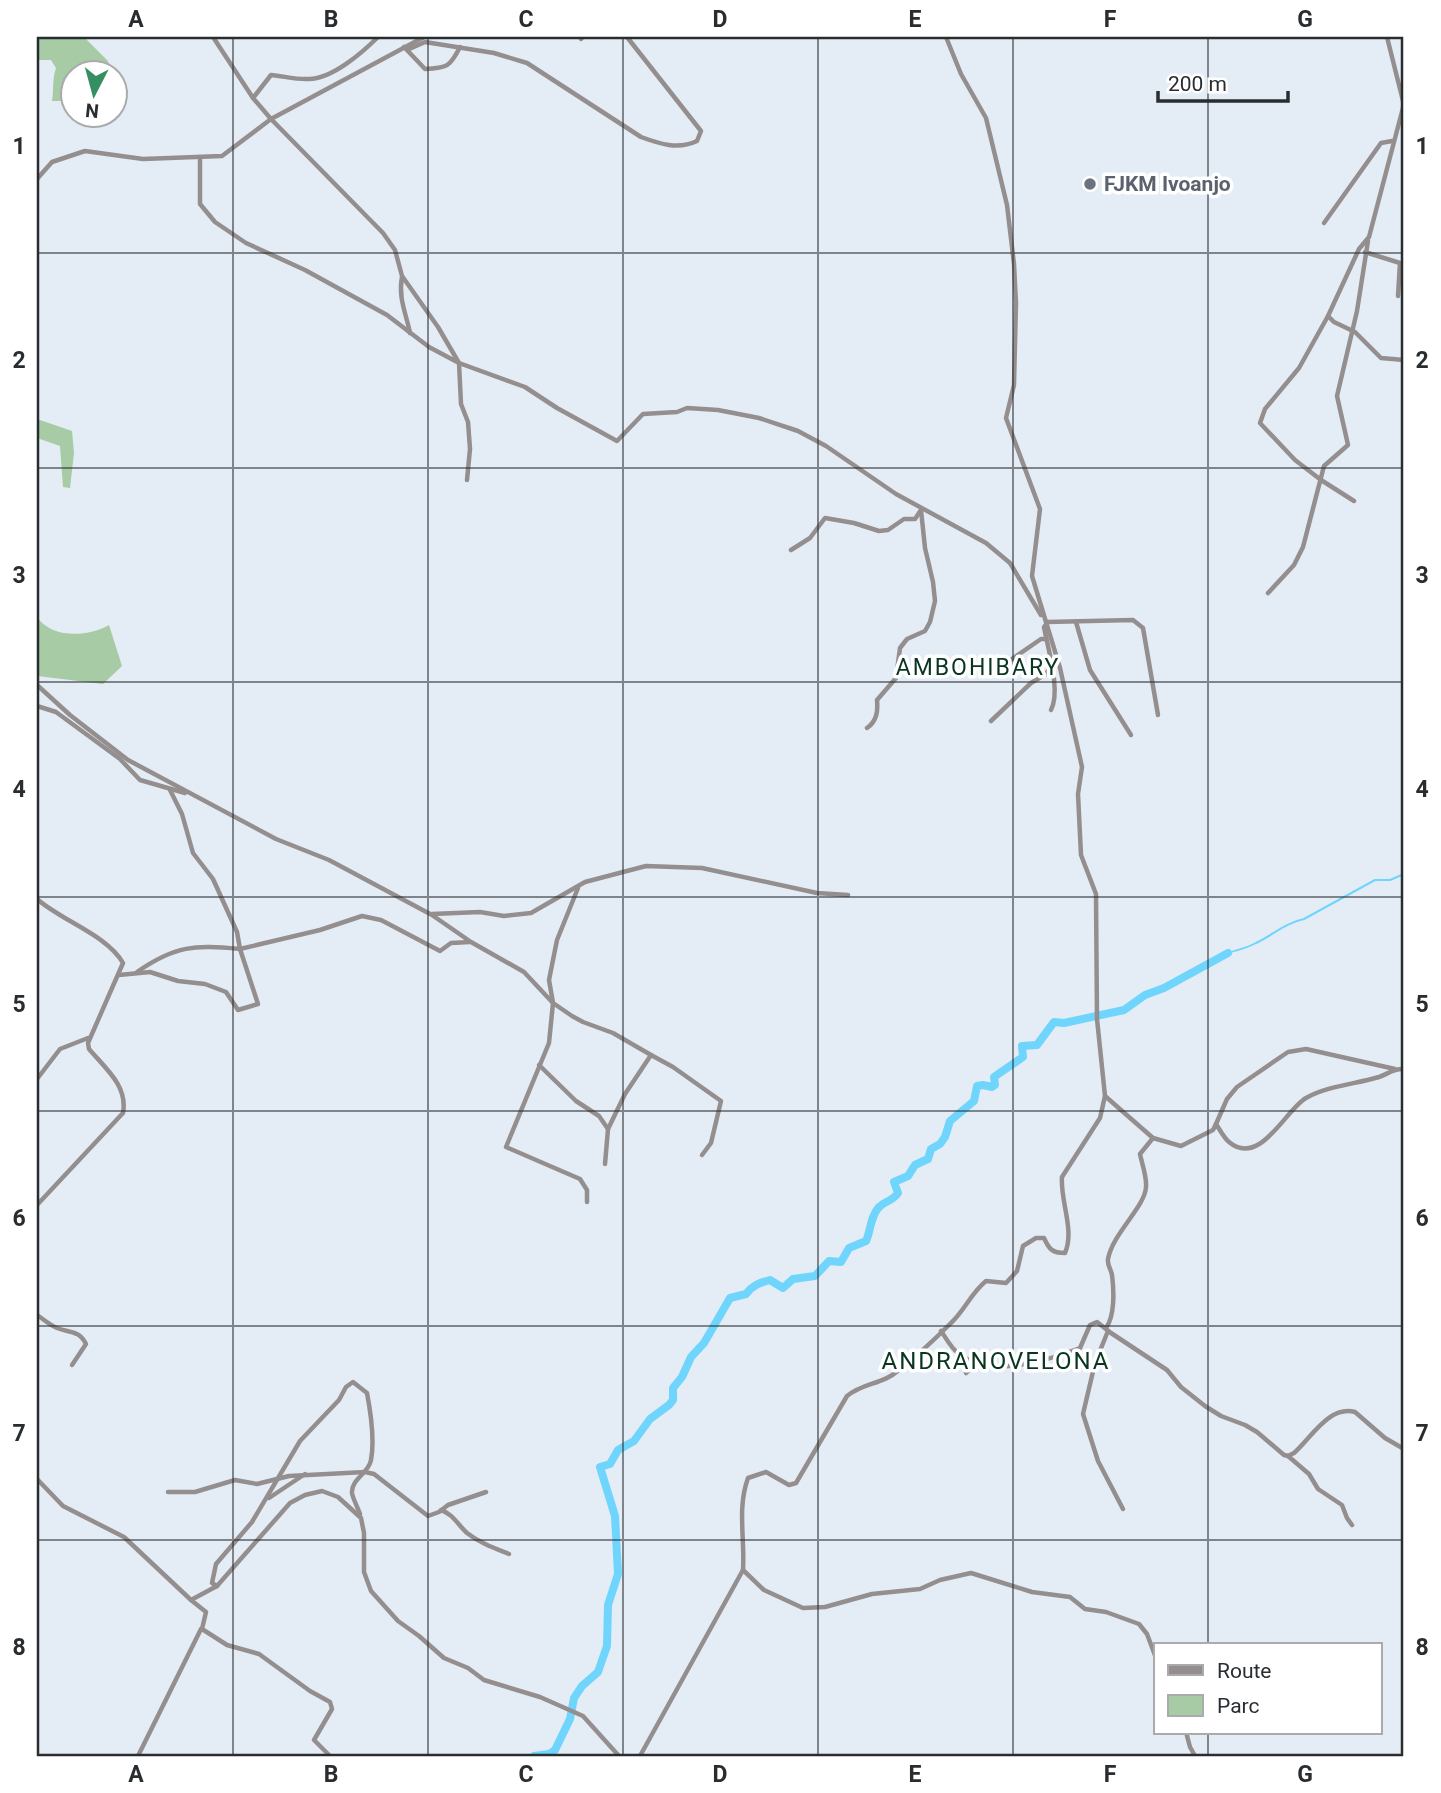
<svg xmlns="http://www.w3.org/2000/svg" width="1441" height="1793" font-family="Roboto,sans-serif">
<rect width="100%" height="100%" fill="#e4edf6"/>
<g fill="#a7cba4">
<path d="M37,37H84L108,61L112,73L74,74L73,95L67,90L64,92L63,101H52C54,89 52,80 56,68L51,60H37Z"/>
<polygon points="37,419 72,431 74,453 70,488 63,487 60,446 37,438"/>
<path d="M37,617C52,639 88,637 109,625L122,666L103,684L37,676Z"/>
</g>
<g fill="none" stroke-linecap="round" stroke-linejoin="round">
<path stroke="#70d5fc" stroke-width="2" d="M1228,953C1237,950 1247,948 1256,943C1273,935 1285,923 1304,919L1375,880H1390L1404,874"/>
<path stroke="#70d5fc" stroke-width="8" d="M534,1756L549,1754L555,1750L570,1719L574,1698L582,1686L598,1672L607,1646L608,1605L618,1574L615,1516L600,1467L610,1464L618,1450L634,1441L650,1419L669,1405L673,1400V1388L682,1377L691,1357L704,1343L730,1298L746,1294C753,1285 759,1283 770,1280L783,1288L793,1279L815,1276L829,1261L841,1262L849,1248L866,1241C871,1230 870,1217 879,1207C885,1201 893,1201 898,1193L894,1182L908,1176L915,1165L928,1159L931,1149L940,1144L945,1137L950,1121L974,1101L977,1086L983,1085L992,1087L995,1085L994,1077L1023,1057L1022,1046L1037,1045L1054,1022L1064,1023L1124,1010L1145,995L1164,988L1228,953"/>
<g stroke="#948f8e" stroke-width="4.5">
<polyline points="213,37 253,98 271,119 383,233 395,250 402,276 438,327 459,363 525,387 557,408 617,441 643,414 677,412 687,408 718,410 759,418 798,431 826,446 896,494 986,543 1010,563 1041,615"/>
<polyline points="1387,37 1404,105"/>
<polyline points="581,39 583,37"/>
<path d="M404,47L407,50L425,42L494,53L527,63L641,137C660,144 678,150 697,141L701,131L627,37"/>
<path d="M407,50L425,69C447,68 450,67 460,47"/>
<path d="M253,98L271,75C283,76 297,80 309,79C332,79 363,52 378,37"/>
<polyline points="200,157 200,204 215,222 246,243 305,270 387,315 429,347 459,363 461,404 468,422 470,449 467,480"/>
<polyline points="37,179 52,162 85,151 143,159 222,156 271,119 424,37"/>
<polyline points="1324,223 1381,143 1392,141"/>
<polyline points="1365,252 1400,263 1398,296"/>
<path d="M402,277C398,298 406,313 410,333"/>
<polyline points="1328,316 1334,322 1355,332 1381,358 1404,360"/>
<polyline points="1354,501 1321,480 1295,460 1260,423 1265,409 1299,368 1328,316 1359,249 1369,237 1404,104"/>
<polyline points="791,550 810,538 825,518 854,523 879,531 888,530 904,519 915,519 921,510"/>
<polyline points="1268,593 1294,565 1303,547 1324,466 1348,445 1337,396 1357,311 1368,241"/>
<polyline points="1047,622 1133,620 1143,628 1158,715"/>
<polyline points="1076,622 1090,670 1131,735"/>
<path d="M1047,623L1044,627C1048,649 1061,691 1051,710"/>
<polyline points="1009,661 1041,639 1046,639"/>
<polyline points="37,685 70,715 128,760 276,839 329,860 432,915 471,942 524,972 553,1003 572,1016 583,1022 613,1033 651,1055"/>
<polyline points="37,706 56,712 120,759 140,780 185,793"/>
<polyline points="991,721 1031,683 1046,674 1051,666"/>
<path d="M867,728C877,721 878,711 877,700L896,678L900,648L907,639L925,631L930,622L935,601L933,582L925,548L921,510"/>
<polyline points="578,888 557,940 549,980 553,1003 549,1043 506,1147 580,1179 587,1190 587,1202"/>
<path d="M37,899C62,921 107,935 123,963L88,1043L89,1049C106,1069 128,1086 123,1113L37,1205"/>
<polyline points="432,914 480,912 504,916 531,913 585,882 646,866 702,868 817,893 848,895"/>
<path d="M137,972C176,945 194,945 240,949L237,932L213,879L193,853L182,814L170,790"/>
<polyline points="119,975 150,972 178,981 205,984 226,992 238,1010 258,1004 240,949 320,930 362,916 381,920 440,951 451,943 470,942"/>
<polyline points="539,1065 576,1101 599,1116 608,1129 605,1164"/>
<polyline points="37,1079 60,1049 88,1038"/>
<path d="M1105,1096L1153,1138L1181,1146L1213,1130L1216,1124C1220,1130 1224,1138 1229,1142C1260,1168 1286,1109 1306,1098C1327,1086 1356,1084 1379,1077C1388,1074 1394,1068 1404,1069"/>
<polyline points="1216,1124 1227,1099 1237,1087 1288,1052 1306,1049 1395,1069"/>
<polyline points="608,1129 625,1094 651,1055 673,1067 721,1101 711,1143 702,1155"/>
<path d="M37,1315C43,1319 50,1325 57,1328C70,1333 79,1330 86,1344L72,1365"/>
<path d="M1106,1328C1115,1316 1114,1290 1112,1275C1111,1269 1107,1265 1108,1259C1113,1233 1145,1207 1146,1187C1147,1177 1142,1164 1140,1154L1153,1138"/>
<path d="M941,1331C946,1338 951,1348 958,1353C990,1379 1046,1361 1080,1348L1090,1325L1097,1322L1111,1333L1167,1370L1181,1387L1205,1406L1221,1416L1245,1425L1257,1432L1284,1455L1288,1456L1294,1453C1311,1438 1329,1405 1355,1412L1385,1438L1404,1449"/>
<polyline points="1108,1331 1095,1363 1083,1414 1098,1461 1123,1509"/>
<polyline points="966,1373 977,1363"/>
<polyline points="1288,1456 1309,1474 1318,1489 1342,1505 1347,1518 1352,1525"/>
<polyline points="37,1479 63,1506 124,1537 191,1600 217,1586 290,1503 305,1495 322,1491 338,1497 361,1518 364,1533 364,1572 371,1591 398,1621 419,1636 444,1658 468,1668 484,1680 540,1697 583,1716 619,1756"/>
<polyline points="168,1492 195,1492 235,1480 257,1484 289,1476 365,1472 374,1474 428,1516 439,1512 448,1505 486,1492"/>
<polyline points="269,1498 305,1474"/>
<path d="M441,1510C453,1514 458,1525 467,1533C480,1543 494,1548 509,1554"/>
<polyline points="743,1570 764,1590 803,1608 825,1607 872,1594 920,1589 940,1580 971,1573 1032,1592 1070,1597 1085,1609 1106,1612 1139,1624 1147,1634 1156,1658"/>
<path d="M217,1586L212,1583L216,1564L252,1522L300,1441L339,1400L346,1387L353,1382L367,1393C371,1414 375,1439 371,1460C369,1473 351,1479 352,1493C353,1499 358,1508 360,1514"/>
<polyline points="191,1600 206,1612 202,1629 227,1645 259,1654 310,1691 330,1702 332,1709 314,1740 330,1756"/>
<polyline points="1186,1732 1190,1747 1195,1756"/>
<polyline points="138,1756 201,1629"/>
<path d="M640,1756L743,1570C745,1539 737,1508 748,1478L766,1472L789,1485L796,1483L847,1396C864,1382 882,1385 899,1370C917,1356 935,1339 951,1323C965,1310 971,1293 986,1281L1006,1283L1017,1271L1023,1246L1036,1238H1044C1049,1249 1052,1253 1065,1253C1075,1230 1060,1201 1062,1177L1100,1118L1105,1096L1097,1019L1096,894L1081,855L1078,794L1082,767L1060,668L1032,576L1040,509L1006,418L1014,385L1016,303L1014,264L1007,205L986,118L961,74L946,37"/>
</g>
</g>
<path fill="none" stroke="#292d30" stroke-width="2" stroke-opacity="0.55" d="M233,37V1756M428,37V1756M623,37V1756M818,37V1756M1013,37V1756M1208,37V1644M37,253H1404M37,468H1404M37,682H1404M37,897H1404M37,1111H1404M37,1326H1404M37,1540H1404M1208,1732V1756"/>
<circle fill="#6b7280" stroke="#fff" stroke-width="2.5" cx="1090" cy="184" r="7"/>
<g text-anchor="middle" stroke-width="7" stroke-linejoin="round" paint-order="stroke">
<g font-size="21" font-weight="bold" fill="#5b616d" stroke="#fff" text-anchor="start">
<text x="1104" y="191">FJKM Ivoanjo</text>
</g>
<g font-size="23" letter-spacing="2" fill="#093521" stroke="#fff">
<text x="978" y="675">AMBOHIBARY</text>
</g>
<g font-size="24" letter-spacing="2" fill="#093521" stroke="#fff">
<text x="996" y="1369">ANDRANOVELONA</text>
</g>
</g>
<rect width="1441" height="1793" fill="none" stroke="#ffffff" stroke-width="77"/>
<rect x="1154" y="1643" width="228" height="91" fill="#ffffff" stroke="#a9abac" stroke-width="2"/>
<rect x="1168" y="1665" width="35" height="10" fill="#948f8e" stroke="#a9abac" stroke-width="2"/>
<text x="1217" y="1678" font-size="21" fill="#292d30">Route</text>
<rect x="1168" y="1695" width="35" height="21" fill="#a7cba4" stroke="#a9abac" stroke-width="2"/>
<text x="1217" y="1713" font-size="21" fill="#292d30">Parc</text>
<g transform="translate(94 94) rotate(186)"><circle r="33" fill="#ffffff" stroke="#a9abac" stroke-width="2"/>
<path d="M0-5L12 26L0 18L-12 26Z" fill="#368e63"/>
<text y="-10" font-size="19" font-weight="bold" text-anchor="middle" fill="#292d30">N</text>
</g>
<path d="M1158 91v10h130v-10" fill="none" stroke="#292d30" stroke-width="3.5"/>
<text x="1168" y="91" font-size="21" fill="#292d30" stroke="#ffffff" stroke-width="5" paint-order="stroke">200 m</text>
<rect x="38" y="38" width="1364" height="1717" fill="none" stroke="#292d30" stroke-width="2.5"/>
<g font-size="23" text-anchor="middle" font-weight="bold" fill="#292d30">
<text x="136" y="27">A</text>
<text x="331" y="27">B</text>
<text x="526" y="27">C</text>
<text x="720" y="27">D</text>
<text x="915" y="27">E</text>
<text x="1110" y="27">F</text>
<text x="1305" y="27">G</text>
<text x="19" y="154">1</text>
<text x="1422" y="154">1</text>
<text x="19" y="368">2</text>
<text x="1422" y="368">2</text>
<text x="19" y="583">3</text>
<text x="1422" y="583">3</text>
<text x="19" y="797">4</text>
<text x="1422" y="797">4</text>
<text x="19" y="1012">5</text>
<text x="1422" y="1012">5</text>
<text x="19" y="1226">6</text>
<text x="1422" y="1226">6</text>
<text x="19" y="1441">7</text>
<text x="1422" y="1441">7</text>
<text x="19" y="1655">8</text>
<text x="1422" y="1655">8</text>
<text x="136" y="1782">A</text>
<text x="331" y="1782">B</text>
<text x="526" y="1782">C</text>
<text x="720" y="1782">D</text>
<text x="915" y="1782">E</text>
<text x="1110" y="1782">F</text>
<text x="1305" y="1782">G</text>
</g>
</svg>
